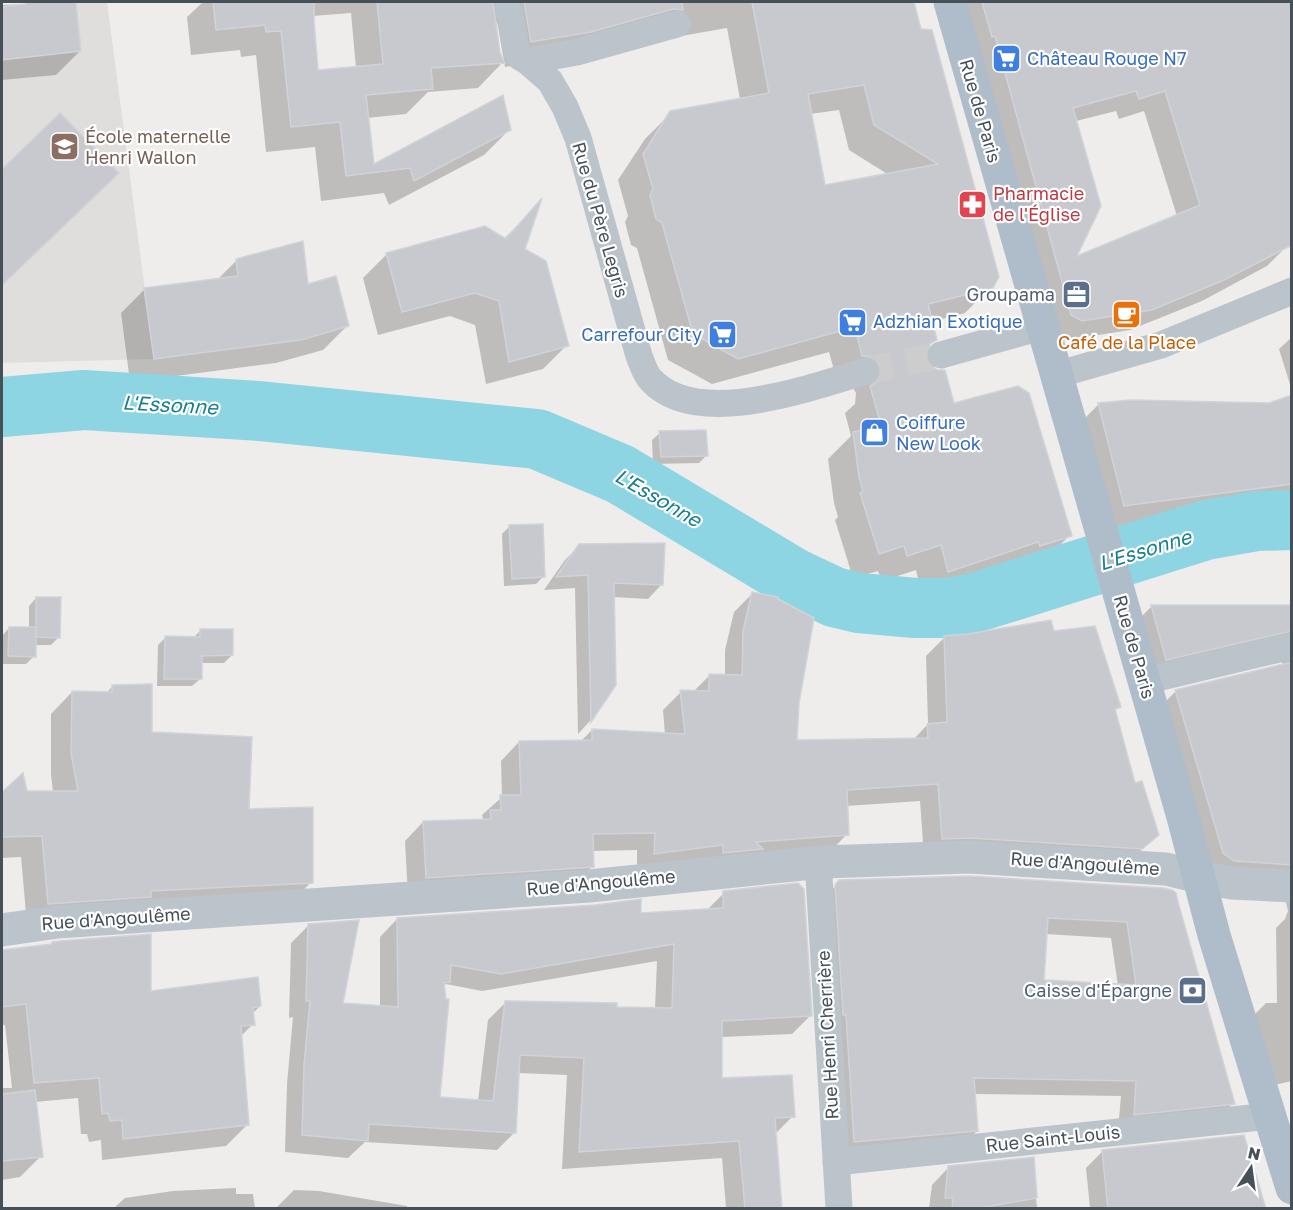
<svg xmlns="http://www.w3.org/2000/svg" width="1293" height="1210" font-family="'Golos Text',sans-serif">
<rect width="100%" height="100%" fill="#efecec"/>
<polygon fill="#e0dddd" points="25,2 107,2 154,359 2,363 2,7 25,4"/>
<g fill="#0003" fill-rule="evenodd">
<polygon points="75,2 80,51 56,75 2,80 2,5"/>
<path d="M203,2H912L991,287L965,313L931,322L936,339L924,350L925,360L953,405L1070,535L1044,561L1014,570L1012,567L922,596L916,570L882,581L878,571L853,578L835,520L838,517L834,503L828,459L851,436L845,413L855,404L856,393L851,385L837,381L829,352L712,384L668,360L637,248L631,245L625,222L628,216L618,180L645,139L671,113L740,99L727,28L505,67L498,26L494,16L499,53L503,62L478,88L428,92L406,114L367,118L372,167L510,129L484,155L389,205L384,193L321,201L315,147L266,152L256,55L241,57L240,50L191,55L187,17ZM351,13L356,68L317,71L312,16ZM839,110L849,150L889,175L824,187L810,114Z"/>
<path d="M956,2H1292V175L1287,246L1267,266L1202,301L1130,330L1061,341ZM1116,111L1119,119L1144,111L1177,216L1073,259L1076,121Z"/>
<polygon points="60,115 94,195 2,284 2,171"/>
<polygon points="538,204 523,250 567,345 543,369 486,384 475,325 450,316 378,335 363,278 387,254 504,239"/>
<polygon points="237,260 307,285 347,326 323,350 276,363 130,382 121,313 145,289 217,280"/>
<polygon points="1292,337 1292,391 1279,349"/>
<polygon points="1292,397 1292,502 1258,510 1099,531 1073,430 1098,405 1131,401 1270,404"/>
<polygon points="660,433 707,455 699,463 653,464 652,440"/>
<polygon points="509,527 543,577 536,584 504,586 502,534"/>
<polygon points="580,545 662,584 648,599 613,597 614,684 590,721 578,734 575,588 544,590 565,560"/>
<polygon points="752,594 797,703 795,742 913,740 928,724 926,656 944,638 1053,632 1119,707 1114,711 1134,785 1157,835 1138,853 924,857 920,801 846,806 847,834 829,853 637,871 637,850 592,851 593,866 574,884 408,896 405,841 423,822 483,819 482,815 502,797 501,761 519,742 581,741 592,730 665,735 663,710 681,692 693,692 710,675 725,676 725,650 734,612"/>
<polygon points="36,598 59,637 51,645 34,645 34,656 26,664 2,664 2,636 9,628 29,628 29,606"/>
<polygon points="1151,607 1292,607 1292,1081 1261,1088 1243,1026 1266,1003 1277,1003 1276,928 1285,919 1288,911 1286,902 1209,884 1152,715 1176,691 1284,666 1280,659 1142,682 1128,630"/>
<polygon points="200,631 232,655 224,663 200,663 200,679 192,686 157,686 158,645 165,638 193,638"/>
<polygon points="113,686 150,734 248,810 311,882 290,904 27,925 21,857 2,858 2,794 22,776 26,792 53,792 51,775 51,714 72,692 106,693"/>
<path d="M840,882L1163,889L1233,1103L1217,1119L1118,1130L1121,1096L974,1094L977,1131L961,1147L838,1158L823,898ZM1045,934L1111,938L1118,986L1043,982Z"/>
<path d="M724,893L810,1016L792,1034L721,1037V1079L793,1116L775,1134L781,1208H726L722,1158L562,1169L567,1075L518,1073L515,1132L497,1150L365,1142L348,1158L285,1152L287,1084L293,1017L289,1018L291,943L309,925L342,1004L380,1007V937L397,919L639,914L706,911ZM657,961L655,1009L506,1002L488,1020L478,1101L439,1099L443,987L446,984L482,991Z"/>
<polygon points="52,943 150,992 260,1006 252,1014 253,1024 240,1037 248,1124 226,1146 102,1160 101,1140 89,1142 87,1134 81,1134 78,1098 35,1102 41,1156 20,1177 2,1180 2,1088 12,1088 5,1025 2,1025 2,952 50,945"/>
<polygon points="1103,1151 1264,1208 1090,1208 1086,1168"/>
<polygon points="1032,1159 1037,1208 929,1208 932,1185 949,1167"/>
<polygon points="236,1188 236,1194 253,1194 255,1208 114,1208 125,1198 173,1191"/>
<polygon points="294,1190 319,1191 407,1206 407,1208 276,1208"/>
</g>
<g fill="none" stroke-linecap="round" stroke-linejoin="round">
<polyline stroke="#8ed5e3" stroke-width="60" points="2,407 84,400 259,411 537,439 620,474 792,577 834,597 859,603 915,608 947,608 974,603 1206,530 1257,521 1292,520"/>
</g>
<g fill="#c7c9cf" stroke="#d0d3d7" stroke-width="1.5" fill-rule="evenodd">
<polygon points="25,2 76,2 81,51 2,60 2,7 26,4"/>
<polygon points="213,2 314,2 314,21 318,70 383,64 377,2 493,2 500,53 505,63 431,68 433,89 366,95 374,164 503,95 511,130 414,181 410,168 346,176 340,122 291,127 281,31 266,32 265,25 216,30"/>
<polygon points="524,2 682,2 683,10 673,9 591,32 531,42"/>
<path d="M752,2H914L921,29L932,30L999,277L993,288L928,304L937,340L929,344L926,352V359L930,367L938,370H945L954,403L1018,386L1029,393L1072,536L1040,546L1038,542L948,572L941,545L907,556L904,546L879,554L860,493L863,492L859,477L853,432L881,425L870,386L878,381L881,374V367L876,359L870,356H862L855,327L738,359L693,334L662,223L656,219L650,195L653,189L643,154L670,111L769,93ZM864,85L874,125L938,164L825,185L808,94Z"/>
<path d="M982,2H1292V245L1224,280L1152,310L1082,321L1071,315L995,36L992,37ZM1136,91L1139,99L1165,91L1200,205L1077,256L1101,206L1073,108Z"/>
<polygon points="60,113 119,173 2,285 2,169"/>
<polygon points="542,198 525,249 546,261 569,346 509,362 499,301 475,293 402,312 386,253 485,226 506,239"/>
<polygon points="303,241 308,284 336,276 349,326 301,340 154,359 144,288 238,276 236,259"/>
<polygon points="1292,395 1292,484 1124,506 1098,403 1131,400 1269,403"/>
<polygon points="706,430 708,456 661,457 659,431"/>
<polygon points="543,524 545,577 512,579 509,525"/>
<polygon points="665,543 663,585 614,583 616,685 591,722 588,575 556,577 579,544"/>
<polygon points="752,592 778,597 778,599 814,618 799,703 797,740 928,738 927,724 947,722 944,636 968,634 1051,620 1054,631 1095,626 1121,707 1115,709 1135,783 1142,781 1159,835 1142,849 970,838 942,839 938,784 847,790 849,835 756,842 763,849 723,853 723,845 654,854 655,833 593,834 594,867 426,878 423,821 491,819 490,810 501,810 500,795 521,795 519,741 592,740 592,729 685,734 680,690 709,691 709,674 742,675 743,631"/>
<polygon points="36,597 61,597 60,638 36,637"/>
<polygon points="1151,605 1292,605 1292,631 1166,660"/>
<polygon points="9,627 36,627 36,657 8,656"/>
<polygon points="200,629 233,629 233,655 202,656 202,679 164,679 165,636 200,637"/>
<polygon points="1292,662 1292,865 1234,861 1223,853 1175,690"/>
<polygon points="152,684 152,732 252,737 249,809 313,807 313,883 151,891 151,897 48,904 42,836 2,837 2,792 23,773 27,791 78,791 71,753 72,691 112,692 112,685"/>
<path d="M969,876L1163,888L1172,890L1176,893L1178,902L1235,1104L1134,1115L1136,1081L974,1078L978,1131L854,1142L846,1015H843L835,885L839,880ZM1048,918L1127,922L1136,985L1044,980Z"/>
<path d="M798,883L804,889L812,1016L722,1021V1078L792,1075L795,1117L775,1118L782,1209H745L739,1141L579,1152L584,1058L520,1055L516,1133L369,1124L368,1141L302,1135L304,1065L310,1001H306L308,924L359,920L343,1003L398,1007L397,918L595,905L641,899V913L723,908V891ZM674,944L672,1008L617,1007V1003L505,1001L493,1101L440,1097L449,999H446L444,983L450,982L451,965L501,974Z"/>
<polygon points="151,934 151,991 258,977 261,1006 253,1008 255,1025 241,1026 249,1125 123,1139 122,1120 110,1121 108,1113 102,1114 99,1078 34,1083 26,1004 2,1007 2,950 52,944 52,942 60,941"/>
<polygon points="35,1090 43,1157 2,1161 2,1094"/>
<polygon points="1244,1135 1266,1209 1108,1209 1102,1150"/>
<polygon points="1034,1157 1037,1198 974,1209 952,1209 953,1198 945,1198 948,1166"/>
</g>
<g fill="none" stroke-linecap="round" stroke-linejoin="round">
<polyline stroke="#cdcdce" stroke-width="27" stroke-dasharray="27 14" stroke-linecap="butt" points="866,371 941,355"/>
<g stroke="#bbc4ca" stroke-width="27">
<path d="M508,2L516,50L520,57L527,61L550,81L565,107L578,138L639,356C642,363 645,374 651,380C697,430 811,387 866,371"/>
<polyline points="527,61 577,52 677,24"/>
<polyline points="941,355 1041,327"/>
<polyline points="1056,375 1161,345 1292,291"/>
<polyline points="1144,681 1292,646"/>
<polyline points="823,862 819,877 839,1208"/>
<polyline points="836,1162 1270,1116"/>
</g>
<polyline stroke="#bbc4ca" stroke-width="33" points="2,930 58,922 589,886 823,862 969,857 1166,869 1199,877 1232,883 1292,886"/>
<polyline stroke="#aebdc9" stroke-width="33" points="950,2 1183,817 1214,935 1292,1188"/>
</g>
<defs>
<symbol id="supermarket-square" viewBox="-11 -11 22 22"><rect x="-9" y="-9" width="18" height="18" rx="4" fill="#3f7fe0" stroke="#fff"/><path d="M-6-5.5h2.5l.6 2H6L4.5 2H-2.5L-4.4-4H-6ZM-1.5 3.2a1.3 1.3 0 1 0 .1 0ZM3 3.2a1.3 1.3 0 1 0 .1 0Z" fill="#fff"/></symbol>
<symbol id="school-square" viewBox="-11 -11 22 22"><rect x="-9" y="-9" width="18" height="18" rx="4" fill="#8d6e63" stroke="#fff"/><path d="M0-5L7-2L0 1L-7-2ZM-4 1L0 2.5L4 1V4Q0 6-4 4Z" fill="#fff"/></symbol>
<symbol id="pharmacy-square" viewBox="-11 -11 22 22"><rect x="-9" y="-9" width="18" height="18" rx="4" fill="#e0444e" stroke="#fff"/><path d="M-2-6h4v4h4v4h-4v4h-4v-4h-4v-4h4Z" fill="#fff"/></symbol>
<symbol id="office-square" viewBox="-11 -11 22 22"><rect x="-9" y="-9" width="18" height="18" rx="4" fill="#5c6f8a" stroke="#fff"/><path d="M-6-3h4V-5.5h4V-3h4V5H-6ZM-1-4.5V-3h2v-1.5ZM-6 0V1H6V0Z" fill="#fff"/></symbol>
<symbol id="cafe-square" viewBox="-11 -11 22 22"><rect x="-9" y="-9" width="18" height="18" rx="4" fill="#e8710a" stroke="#fff"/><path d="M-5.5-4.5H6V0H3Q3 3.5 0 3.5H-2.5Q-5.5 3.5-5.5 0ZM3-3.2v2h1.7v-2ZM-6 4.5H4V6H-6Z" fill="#fff"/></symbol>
<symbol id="shop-square" viewBox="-11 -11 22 22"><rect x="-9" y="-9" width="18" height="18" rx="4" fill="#3f7fe0" stroke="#fff"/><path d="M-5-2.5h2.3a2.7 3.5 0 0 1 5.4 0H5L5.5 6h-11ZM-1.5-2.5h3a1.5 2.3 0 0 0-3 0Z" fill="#fff"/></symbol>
<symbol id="bank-square" viewBox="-11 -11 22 22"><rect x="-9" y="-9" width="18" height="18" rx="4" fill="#5c6f8a" stroke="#fff"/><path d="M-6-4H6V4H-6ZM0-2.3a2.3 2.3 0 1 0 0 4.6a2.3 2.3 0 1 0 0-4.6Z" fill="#fff"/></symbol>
</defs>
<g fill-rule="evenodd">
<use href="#supermarket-square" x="990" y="42" width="33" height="33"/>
<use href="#school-square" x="48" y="130" width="33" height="33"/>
<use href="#pharmacy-square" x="956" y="188" width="33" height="33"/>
<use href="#office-square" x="1060" y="278" width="33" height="33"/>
<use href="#cafe-square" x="1110" y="298" width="33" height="33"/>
<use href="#supermarket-square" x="836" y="306" width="33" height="33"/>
<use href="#supermarket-square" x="706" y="318" width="33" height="33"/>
<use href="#shop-square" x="858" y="416" width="33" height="33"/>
<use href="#bank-square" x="1176" y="974" width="33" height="33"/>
</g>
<g text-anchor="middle" stroke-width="4.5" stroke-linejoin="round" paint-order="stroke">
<g font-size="18" fill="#366cbe" stroke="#fff" text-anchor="start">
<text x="1027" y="65">Château Rouge N7</text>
<text x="873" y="328">Adzhian Exotique</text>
<text x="702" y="341" text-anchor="end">Carrefour City</text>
<text x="896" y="429">Coiffure<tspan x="896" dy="21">New Look</tspan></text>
</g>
<g font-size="18" fill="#465058" stroke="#fff">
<text transform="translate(980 111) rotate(74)" y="6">Rue de Paris</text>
<text transform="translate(600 220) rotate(74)" y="6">Rue du Père Legris</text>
<text transform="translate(1134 647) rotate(74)" y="6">Rue de Paris</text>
<text transform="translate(1085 864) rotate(4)" y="6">Rue d'Angoulême</text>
<text transform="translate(601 883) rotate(-5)" y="6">Rue d'Angoulême</text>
<text transform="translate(116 919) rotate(-4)" y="6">Rue d'Angoulême</text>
<text transform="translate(828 1035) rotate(-93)" y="6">Rue Henri Cherrière</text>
<text transform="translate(1053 1139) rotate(-6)" y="6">Rue Saint-Louis</text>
</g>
<g font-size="18" fill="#785e54" stroke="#fff" text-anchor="start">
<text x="85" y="143">École maternelle<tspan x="85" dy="21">Henri Wallon</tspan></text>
</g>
<g font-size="18" fill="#be3a42" stroke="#fff" text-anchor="start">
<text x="993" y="200">Pharmacie<tspan x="993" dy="21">de l'Église</tspan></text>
</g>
<g font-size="18" fill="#4e5e75" stroke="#fff" text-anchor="end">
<text x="1055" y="301">Groupama</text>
<text x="1172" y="997">Caisse d'Épargne</text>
</g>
<g font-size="18" fill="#c56008" stroke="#fff">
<text x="1127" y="349">Café de la Place</text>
</g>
<g font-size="20" font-style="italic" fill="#187e92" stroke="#fff">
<text transform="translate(170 405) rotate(3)" y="7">L'Essonne</text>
<text transform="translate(658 498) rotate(30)" y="7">L'Essonne</text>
<text transform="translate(1145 550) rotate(-17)" y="7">L'Essonne</text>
</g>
</g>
<rect width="1293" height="1210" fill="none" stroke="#465058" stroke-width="6"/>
<g transform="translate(1251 1168) rotate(13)" stroke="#ffffff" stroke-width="4.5" paint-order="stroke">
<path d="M0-4.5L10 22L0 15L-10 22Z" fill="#465058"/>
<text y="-9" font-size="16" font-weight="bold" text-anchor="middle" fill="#465058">N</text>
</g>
</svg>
